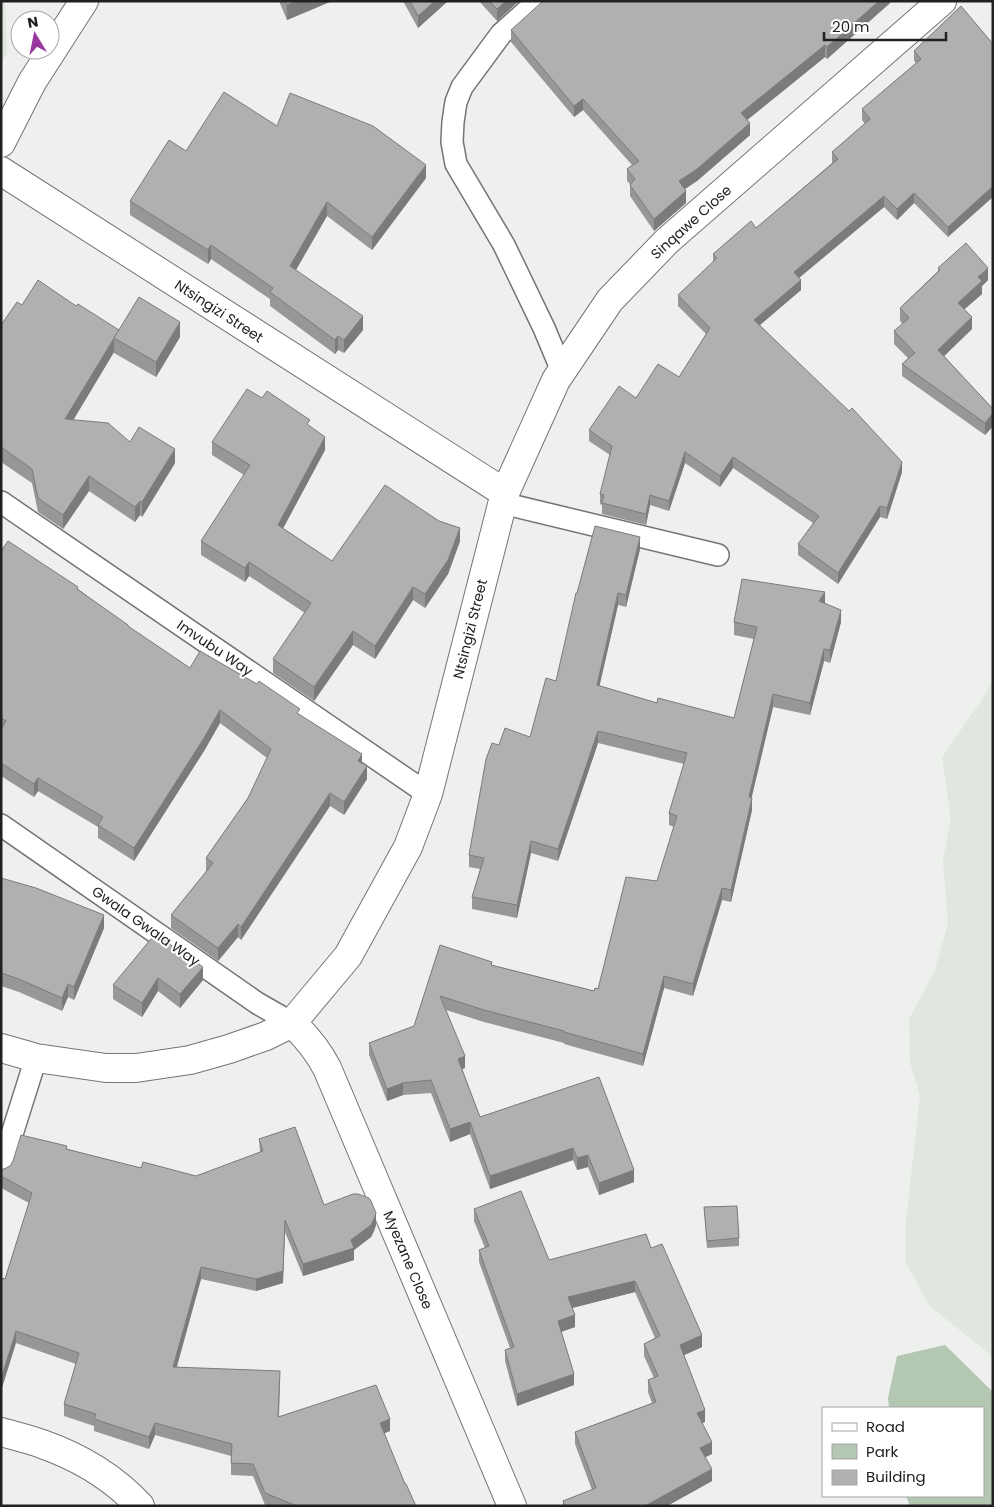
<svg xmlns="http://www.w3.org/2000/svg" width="994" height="1507" font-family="Poppins,sans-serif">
<rect width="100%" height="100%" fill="#eef0ee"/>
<g fill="#dfe7de">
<polygon points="1,1 5,1 7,53 1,62"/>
<polygon points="993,680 993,1357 929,1305 905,1261 906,1220 920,1096 910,1062 909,1019 935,970 948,923 943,860 951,819 942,757 981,701"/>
</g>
<polygon fill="#b4c7b3" points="945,1345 993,1392 993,1506 910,1506 906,1496 983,1496 983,1408 889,1408 888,1398 897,1356"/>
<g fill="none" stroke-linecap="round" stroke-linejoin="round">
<defs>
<g id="lane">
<polyline points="538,1 501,34 462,87 456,102 453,122 452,142 456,164 504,245 544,328 562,371"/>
<polyline points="1,502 428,794"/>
<polyline points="502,503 718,555"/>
<polyline points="1,825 257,1003 292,1023"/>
<polyline points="1,1169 36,1058"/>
</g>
<g id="street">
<polyline points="1,143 32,82 84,1"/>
<polyline points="1,171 505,493"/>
<path d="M292,1023C307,1037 317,1049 327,1068L512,1506"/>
<polyline points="1,1048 36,1058 106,1068 136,1068 190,1060 229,1049 266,1036 292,1023 348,956 408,847 428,794 505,493 556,380 610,300 667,241 942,1"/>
<path d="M1,1432C15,1436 29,1439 42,1444C79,1457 114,1478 140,1506"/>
</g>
</defs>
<use href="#lane" stroke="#737573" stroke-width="24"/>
<use href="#street" stroke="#737573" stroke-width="30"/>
<use href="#lane" stroke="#fff" stroke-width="21"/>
<use href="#street" stroke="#fff" stroke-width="28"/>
</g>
<g fill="#969896">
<polygon points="279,1 332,1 287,20"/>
<polygon points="403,1 448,1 418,28"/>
<polygon points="479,1 519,1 497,21"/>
<polygon points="890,1 890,3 827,59 825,57 747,120 750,135 697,181 685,189 686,203 654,231 630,196 630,184 627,181 627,169 632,165 583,110 574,117 511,42 511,30"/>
<polygon points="961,6 948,237 914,203 897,220 884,207 799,278 801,290 760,325 902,472 887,519 880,517 838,584 798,555 798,544 813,523 733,468 720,487 685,463 669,511 650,505 646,525 602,514 602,505 600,504 600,494 610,455 589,441 589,430 636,398 679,377 706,334 678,306 678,295 713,262 713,254 756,228 832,163 832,152 865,124 862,120 862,109 916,63 914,61 914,51"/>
<polygon points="277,126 426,178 372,250 327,216 296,270 363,330 344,353 338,350 335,354 270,306 270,299 211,259 208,264 130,215 130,201 186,151"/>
<polygon points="938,268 988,280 982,286 982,294 964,309 972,329 944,356 993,409 993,426 985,435 902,376 902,364 908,358 894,344 894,331 903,324 900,321 900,308 938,271"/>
<polygon points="22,305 76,306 119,330 180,337 156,377 114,353 114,352 73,420 130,442 175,463 142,517 140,515 135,522 89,491 63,529 38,512 32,483 1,462 1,325"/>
<polygon points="310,426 325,450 283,528 332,561 460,541 448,574 425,608 413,600 375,659 353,645 314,701 273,673 273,659 305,613 249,576 245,582 201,555 201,541 244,475 212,455 212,442"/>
<polygon points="640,549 626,607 618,605 599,686 657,703 734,718 754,639 734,635 734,622 825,603 841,622 830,663 824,661 810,715 773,707 751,798 752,810 731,902 722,900 693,996 664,988 643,1066 564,1044 564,1043 484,1022 446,1010 465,1068 462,1069 480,1117 599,1077 634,1182 599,1195 588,1167 577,1170 573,1160 490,1189 470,1134 450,1142 431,1093 403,1095 387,1101 369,1055 369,1043 414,1026 440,945 492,965 594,991 598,989 657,881 674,827 669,825 669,813 684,764 598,743 558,861 531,853 517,918 472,909 472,897 480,869 469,867 469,855 499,745 530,737 556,681 577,593"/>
<polygon points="1,551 78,589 128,627 190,668 300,715 362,763 367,779 344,815 330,806 241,940 238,937 218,961 171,928 171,915 207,871 206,871 206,858 248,798 267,758 220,723 204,751 134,861 98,838 98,827 38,791 34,797 1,776"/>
<polygon points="1,878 104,928 74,1000 68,997 62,1011 19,992 1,986"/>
<polygon points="155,934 203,980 180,1008 158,991 142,1017 113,999 113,985"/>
<polygon points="259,1139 324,1205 376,1225 374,1231 371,1237 354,1250 354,1260 303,1276 285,1232 283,1283 256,1291 201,1279 177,1367 280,1383 279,1417 390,1431 384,1433 405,1484 416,1506 267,1506 265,1505 253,1476 231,1475 231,1456 155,1435 149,1449 94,1431 94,1426 64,1416 64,1404 76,1364 16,1343 5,1279 29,1203 1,1188 1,1169 4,1169 67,1149 141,1168 196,1176 260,1153"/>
<polygon points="704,1207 739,1238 739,1246 707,1248"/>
<polygon points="474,1209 549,1260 651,1248 702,1347 684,1355 705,1422 702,1423 712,1454 705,1457 712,1481 667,1506 563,1506 563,1501 592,1490 575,1444 575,1432 652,1403 648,1392 648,1380 654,1378 644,1356 644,1344 655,1338 635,1292 572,1308 575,1327 561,1332 574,1385 517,1406 505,1361 505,1350 510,1348 479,1262 479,1250 485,1248 474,1221"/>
</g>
<g fill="#7a7c7a">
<polygon points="296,1 332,1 287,20 287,5"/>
<polygon points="435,1 448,1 418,28 418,16"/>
<polygon points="506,1 519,1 497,21 497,9"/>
<polygon points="879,1 890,1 890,3 827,59 827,47"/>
<polygon points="825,45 825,57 741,125 741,113"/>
<polygon points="583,99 583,110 574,117 574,106"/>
<polygon points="750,123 750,135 697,181 679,193 679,181"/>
<polygon points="426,165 426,178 372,250 372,237"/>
<polygon points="993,186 993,197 948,237 948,227"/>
<polygon points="686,191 686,203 654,231 654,219"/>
<polygon points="914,193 914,203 897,220 897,209"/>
<polygon points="884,196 884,207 794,282 794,272"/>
<polygon points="327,202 327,216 290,280 290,266"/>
<polygon points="211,245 211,259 208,264 208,250"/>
<polygon points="988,268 988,280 982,286 982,294 958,315 958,303 978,277"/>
<polygon points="801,280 801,290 754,330 754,320"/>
<polygon points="363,316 363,330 344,353 344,340"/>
<polygon points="972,317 972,329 938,362 938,350"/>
<polygon points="180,322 180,337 156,377 156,362"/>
<polygon points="338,336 338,350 335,354 335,340"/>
<polygon points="114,338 114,352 65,434 65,419"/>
<polygon points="993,413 993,426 985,435 985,423"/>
<polygon points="325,437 325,450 278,538 278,525"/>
<polygon points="175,449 175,463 142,517 142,502"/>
<polygon points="685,452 685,463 669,511 669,501"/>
<polygon points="733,457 733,468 720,487 720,476"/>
<polygon points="902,462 902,472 887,519 887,508"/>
<polygon points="89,476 89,491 63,529 63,515"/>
<polygon points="650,495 650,505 646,525 646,514"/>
<polygon points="140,501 140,515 135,522 135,507"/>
<polygon points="880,506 880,517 838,584 838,573"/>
<polygon points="460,528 460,541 448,574 425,608 425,594"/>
<polygon points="640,537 640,549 626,607 626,595"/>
<polygon points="249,562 249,576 245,582 245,568"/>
<polygon points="413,587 413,600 375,659 375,646"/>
<polygon points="825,592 825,605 819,601"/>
<polygon points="618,593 618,605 597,697 597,685"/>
<polygon points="841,610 841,622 830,663 830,650"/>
<polygon points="353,631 353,645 314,701 314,687"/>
<polygon points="824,649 824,661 810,715 810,703"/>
<polygon points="773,694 773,707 749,809 749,797"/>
<polygon points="220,710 220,723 204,751 134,861 134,848"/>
<polygon points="598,731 598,743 558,861 558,849"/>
<polygon points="362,754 362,767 358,761"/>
<polygon points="367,766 367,779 344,815 344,802"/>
<polygon points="38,778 38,791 34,797 34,784"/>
<polygon points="330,793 330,806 241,940 241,927"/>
<polygon points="752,798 752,810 731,902 731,890"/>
<polygon points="531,841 531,853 517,918 517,905"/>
<polygon points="722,888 722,900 693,996 693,984"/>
<polygon points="104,915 104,928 74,1000 74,987"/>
<polygon points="238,924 238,937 218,961 218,948"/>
<polygon points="203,967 203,980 180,1008 180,994"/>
<polygon points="664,976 664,988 643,1066 643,1054"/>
<polygon points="158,978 158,991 142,1017 142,1003"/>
<polygon points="68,984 68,997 62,1011 62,998"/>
<polygon points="465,1056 465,1068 458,1071 458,1059"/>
<polygon points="403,1083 403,1095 387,1101 387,1089"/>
<polygon points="470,1122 470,1134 450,1142 450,1129"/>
<polygon points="573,1148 573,1160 490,1189 490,1176"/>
<polygon points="588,1155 588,1167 577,1170 577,1158"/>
<polygon points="634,1170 634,1182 599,1195 599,1183"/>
<polygon points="376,1213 376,1225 374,1231 371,1237 354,1250 354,1260 303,1276 303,1264"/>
<polygon points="285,1220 283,1283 256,1291 256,1279"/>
<polygon points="201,1267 201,1279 173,1379 173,1367"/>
<polygon points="635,1281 635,1292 568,1309 568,1297"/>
<polygon points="575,1315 575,1327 558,1333 558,1321"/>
<polygon points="16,1331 16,1343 1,1391 1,1379"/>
<polygon points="702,1335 702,1347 680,1357 680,1345"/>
<polygon points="574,1374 574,1385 517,1406 517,1394"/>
<polygon points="705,1410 705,1422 697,1425 697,1413"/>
<polygon points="390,1419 390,1431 380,1435 380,1423"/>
<polygon points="155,1423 155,1435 149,1449 149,1437"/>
<polygon points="712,1442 712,1454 700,1460 700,1448"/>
<polygon points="712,1469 712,1481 667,1506 645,1506"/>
</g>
<g fill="#afb1af" stroke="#7a7c7a">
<polygon points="285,1 296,1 287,5"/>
<polygon points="410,1 435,1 418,16"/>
<polygon points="489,1 506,1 497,9"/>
<polygon points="543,1 879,1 827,47 825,45 741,113 750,123 697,169 679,181 686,191 654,219 630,185 635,179 627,169 639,161 583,99 574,106 511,30"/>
<polygon points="961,6 993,44 993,186 948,227 914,193 897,209 884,196 794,272 801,280 754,320 849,411 852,408 902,462 887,508 880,506 838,573 798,544 819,516 733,457 720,476 685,452 669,501 650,495 646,514 602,503 604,495 600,494 612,446 589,430 619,386 636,398 658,364 679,377 710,328 678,295 717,258 713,254 751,221 756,228 838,159 832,152 870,119 862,109 921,59 914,51"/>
<polygon points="224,92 277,126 290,93 373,126 426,165 372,237 327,202 290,266 363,316 344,340 338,336 335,340 270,292 273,288 211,245 208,250 130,201 169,140 186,151"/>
<polygon points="966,243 988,268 978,277 982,281 958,303 972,317 938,350 993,409 993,413 985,423 902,364 915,353 894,331 909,318 900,308 940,270 938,268"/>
<polygon points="38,280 76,306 78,304 119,330 65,419 108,423 130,442 139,427 175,449 142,502 140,501 135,507 89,476 63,515 38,498 32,469 1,447 1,325 17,302 22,305"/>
<polygon points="139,297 180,322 156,362 114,338"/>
<polygon points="247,389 262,398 267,391 310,420 307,424 325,437 278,525 332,561 385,485 439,521 460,528 448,560 425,594 413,587 375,646 353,631 314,687 273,659 311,603 249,562 245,568 201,541 250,465 212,442"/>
<polygon points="595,526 640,537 626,595 618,593 597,685 657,703 658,698 734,718 757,627 734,622 742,579 825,592 819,601 841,610 830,650 824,649 810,703 773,694 749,797 752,798 731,890 722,888 693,984 664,976 643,1054 564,1032 564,1031 484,1010 440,996 465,1056 458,1059 480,1117 599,1077 634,1170 599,1183 588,1155 577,1158 573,1148 490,1176 470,1122 450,1129 431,1080 403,1083 387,1089 369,1043 414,1026 440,945 492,962 491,965 594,991 595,988 598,989 626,877 657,881 677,816 669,813 687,753 598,731 558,849 531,841 517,905 472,897 484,858 469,855 486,759 492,743 499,745 505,728 530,737 546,678 556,681 576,593 577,593"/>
<polygon points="8,541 78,587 77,589 128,625 128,626 190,668 200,651 257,684 259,681 300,709 297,713 362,754 358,761 367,766 344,802 330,793 241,927 238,924 218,948 171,915 213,863 206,858 248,798 271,749 220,710 204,738 134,848 98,825 103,817 38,778 34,784 1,763 1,729 6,721 1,718 1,551"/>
<polygon points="1,878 36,888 104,915 74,987 68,984 62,998 19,979 1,973"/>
<polygon points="155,934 203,967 180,994 158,978 142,1003 113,985"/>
<polygon points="295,1127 324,1205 353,1194 358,1194 369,1198 371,1201 376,1213 374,1219 371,1225 351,1240 354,1248 303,1264 285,1220 283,1271 256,1279 201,1267 173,1367 280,1371 278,1417 376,1385 390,1419 380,1423 405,1484 406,1484 416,1506 297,1506 265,1493 253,1464 231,1463 232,1444 155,1423 149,1437 94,1419 96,1414 64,1404 79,1353 16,1331 1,1379 1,1278 5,1279 32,1193 1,1176 1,1169 4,1169 10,1166 13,1161 21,1135 67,1146 66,1149 141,1168 143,1162 196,1176 263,1151 259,1139"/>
<polygon points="521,1191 549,1260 646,1234 651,1248 662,1244 702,1335 680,1345 705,1410 697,1413 712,1442 700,1448 712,1469 645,1506 565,1506 563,1501 596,1488 575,1432 656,1402 648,1380 658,1376 644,1344 660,1336 635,1281 568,1297 575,1315 558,1321 574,1374 517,1394 505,1350 514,1347 479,1250 489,1246 474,1209"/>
<polygon points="737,1206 739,1238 707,1241 704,1207"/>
</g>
<g text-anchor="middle" stroke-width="4" stroke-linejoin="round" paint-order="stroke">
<g font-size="14" fill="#202120" stroke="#fff">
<text transform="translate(691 222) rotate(-42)" y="5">Sinqawe Close</text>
<text transform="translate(219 311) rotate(33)" y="5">Ntsingizi Street</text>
<text transform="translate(470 629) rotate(-76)" y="5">Ntsingizi Street</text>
<text transform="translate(215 648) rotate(34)" y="5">Imvubu Way</text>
<text transform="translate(146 926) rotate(35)" y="5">Gwala Gwala Way</text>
<text transform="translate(408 1260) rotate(67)" y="5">Myezane Close</text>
</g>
</g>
<rect width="994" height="1507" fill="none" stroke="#202120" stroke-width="5"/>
<rect x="822" y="1407" width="162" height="90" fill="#ffffff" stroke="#a6a6a6"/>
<rect x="832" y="1423" width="25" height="8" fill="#ffffff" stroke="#a6a6a6"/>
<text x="866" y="1432" font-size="15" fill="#202120">Road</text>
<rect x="832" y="1444" width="25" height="15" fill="#b4c7b3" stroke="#a6a6a6"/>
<text x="866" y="1457" font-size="15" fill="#202120">Park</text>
<rect x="832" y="1470" width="25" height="15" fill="#afb1af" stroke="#a6a6a6"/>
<text x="866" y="1482" font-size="15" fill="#202120">Building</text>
<g transform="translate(35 35) rotate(350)"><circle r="24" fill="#ffffff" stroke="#a6a6a6"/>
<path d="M0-4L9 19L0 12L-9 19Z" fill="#9738a1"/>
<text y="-8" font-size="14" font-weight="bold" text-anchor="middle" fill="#202120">N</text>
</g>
<path d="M824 32v8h122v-8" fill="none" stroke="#202120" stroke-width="2.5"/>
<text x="832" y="32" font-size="15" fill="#202120" stroke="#ffffff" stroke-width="4" paint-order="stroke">20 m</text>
</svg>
